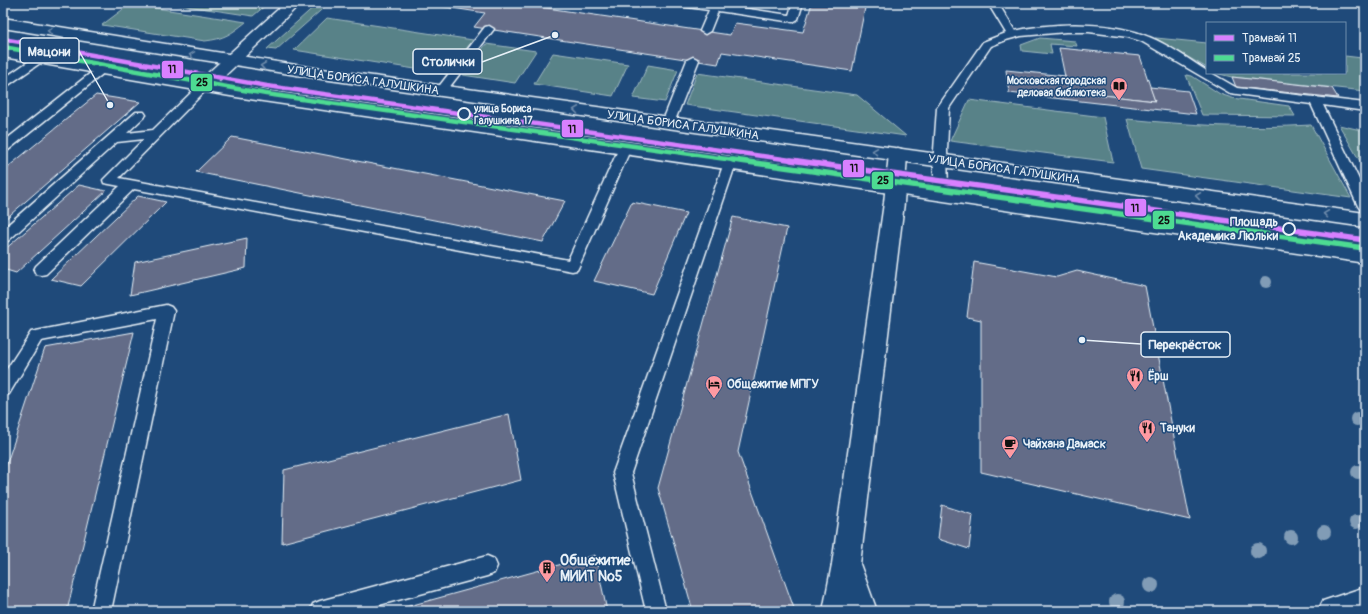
<svg xmlns="http://www.w3.org/2000/svg" width="1368" height="614" font-family="Pangolin,sans-serif">
<rect width="100%" height="100%" fill="#1f4a7a"/>
<filter id="ink" filterUnits="userSpaceOnUse"><feTurbulence type="fractalNoise" baseFrequency=".025" numOctaves="2"/><feDisplacementMap in="SourceGraphic" scale="8" xChannelSelector="R" yChannelSelector="G"/><feConvolveMatrix kernelMatrix="1 2 1 2 8 2 1 2 1" color-interpolation-filters="sRGB"/></filter>
<g filter="url(#ink)">
<g fill="#588288" stroke="#a0bac0">
<polygon points="167,3 261,3 267,4 253,16"/>
<polygon points="318,3 329,3 276,50 267,49"/>
<path d="M130,4L246,22C231,34 224,39 205,41L102,25Z"/>
<polygon points="327,18 473,40 447,74 294,50"/>
<polygon points="1040,38 1075,41 1077,46 1050,44 1052,54 1022,51 1021,45"/>
<polygon points="1156,38 1207,43 1207,68 1155,38"/>
<polygon points="486,44 536,51 515,83 463,75"/>
<polygon points="553,53 628,64 613,96 534,84"/>
<polygon points="1345,56 1362,58 1365,66 1365,91 1232,77 1215,73 1345,73"/>
<polygon points="648,65 678,70 665,102 633,98"/>
<polygon points="697,73 857,95 906,136 685,105"/>
<polygon points="1186,75 1192,76 1220,94 1232,98 1289,106 1295,116 1202,115"/>
<polygon points="969,100 1103,117 1113,162 950,141"/>
<path d="M1127,119C1189,125 1249,129 1311,125L1351,198L1141,169Z"/>
<polygon points="1339,125 1365,131 1365,170"/>
</g>
<g fill="#646c88" stroke="#e8f1f8">
<polygon points="419,3 513,3 730,35 735,23 803,32 812,3 866,3 852,71 722,52 718,64 474,27 485,13"/>
<polygon points="1059,48 1140,56 1155,101 1068,91"/>
<polygon points="1006,70 1065,76 1068,91 1155,101 1150,87 1188,91 1196,114 1009,93"/>
<polygon points="1232,77 1332,88 1338,98 1236,87"/>
<polygon points="96,95 140,102 3,221 3,171"/>
<polygon points="232,137 565,201 543,242 196,172"/>
<polygon points="79,185 106,191 16,273 3,269 3,251"/>
<polygon points="138,196 166,202 81,286 51,279"/>
<polygon points="632,202 686,213 652,294 594,281"/>
<polygon points="733,217 787,228 738,452 795,611 693,611 658,488"/>
<polygon points="247,238 246,268 130,295 135,262"/>
<polygon points="974,262 1057,277 1077,271 1145,286 1190,520 981,472 981,320 967,317"/>
<polygon points="134,332 67,611 3,611 3,475 45,348"/>
<polygon points="509,414 521,480 282,543 284,470"/>
<polygon points="942,505 973,515 969,549 938,539"/>
<polygon points="595,555 607,611 391,611"/>
</g>
<g fill="none" stroke-linecap="round" stroke-linejoin="round">
<defs>
<g id="service">
<polygon points="675,3 715,4 789,15 793,3 803,3 798,19 793,22 718,11 710,31 705,34 700,31 709,10 680,6"/>
<path d="M990,3H998L1015,31C1053,22 1113,21 1149,37C1169,45 1188,59 1207,71V73H1211L1237,88L1365,103V111L1323,105L1365,192V211L1360,209L1358,206L1311,104L1230,93L1141,41L1128,37L1089,32H1066L1021,36L1006,40L991,46L949,108L947,150L948,194L946,197L941,198L936,197L934,194V150L937,108L983,42L1006,33L989,5Z"/>
<polygon points="489,26 494,29 445,93 437,93 435,91 437,89 485,27"/>
<polygon points="39,56 44,59 43,61 7,86 3,87 3,79 35,57"/>
<polygon points="693,57 699,60 674,123 672,126 664,126 662,123 687,60"/>
<polygon points="101,67 105,68 107,70 105,72 7,151 3,152 3,142 97,68"/>
<polygon points="203,84 207,85 209,87 207,89 119,178 568,260 619,148 621,145 629,145 631,148 579,266 577,270 572,271 134,189 46,274 41,275 36,274 34,270 36,266 120,186 104,183 103,180 144,139 117,142 8,241 3,242 3,229 136,112 144,112 146,115 127,133 153,130 199,85"/>
<polygon points="730,159 734,160 736,163 631,473 666,611 646,611 613,473 724,163 726,160"/>
<polygon points="166,305 171,307 174,311 111,611 91,611 157,319 41,341 9,394 3,396 3,375 31,332"/>
<polygon points="487,556 494,559 497,566 494,573 487,576 357,611 310,611 313,604 320,601"/>
</g>
<g id="minor">
<polygon points="285,3 301,3 209,91 203,92 197,91 195,87 197,83"/>
<polygon points="898,148 904,150 907,154 904,203 860,564 877,611 823,611 832,564 884,203 889,154 892,150"/>
</g>
<g id="secondary">
<polygon points="3,18 315,68 1365,213 1365,227 315,78 3,28"/>
<polygon points="3,47 236,87 1365,247 1365,263 236,97 3,57"/>
<polygon points="1365,587 1365,611 1318,611 1323,601"/>
</g>
</defs>
<use href="#service" stroke="#e8f1f8" stroke-width="3"/>
<use href="#minor" stroke="#e8f1f8" stroke-width="3"/>
<use href="#secondary" stroke="#e8f1f8" stroke-width="3"/>
<use href="#service" fill="#1f4a7a" fill-rule="evenodd"/>
<use href="#minor" fill="#1f4a7a" fill-rule="evenodd"/>
<use href="#secondary" fill="#1f4a7a" fill-rule="evenodd"/>
<defs>
<polyline id="tram-1-far1" points="3,39 267,86 798,161"/>
<polyline id="tram-1" points="791,160 1365,240"/>
<polyline id="tram-2-far1" points="3,47 266,94 740,161"/>
<polyline id="tram-2" points="733,160 1364,248"/>
</defs>
<use href="#tram-1-far1" stroke="#1f4a7a" stroke-width="7"/>
<use href="#tram-1" stroke="#1f4a7a" stroke-width="8"/>
<use href="#tram-2-far1" stroke="#1f4a7a" stroke-width="7"/>
<use href="#tram-2" stroke="#1f4a7a" stroke-width="8"/>
<use href="#tram-1-far1" stroke="#d880ff" stroke-width="4.5"/>
<use href="#tram-1" stroke="#d880ff" stroke-width="5.5"/>
<use href="#tram-2-far1" stroke="#4ddb92" stroke-width="4.5"/>
<use href="#tram-2" stroke="#4ddb92" stroke-width="5.5"/>
</g>
<g fill="#819cb6">
<circle cx="1266" cy="282" r="6"/>
<circle cx="1357" cy="419" r="7"/>
<circle cx="1358" cy="472" r="7"/>
<circle cx="1356" cy="522" r="7"/>
<circle cx="1324" cy="532" r="7"/>
<circle cx="1291" cy="537" r="7"/>
<circle cx="1258" cy="551" r="8"/>
<circle cx="1151" cy="585" r="8"/>
<circle cx="1117" cy="602" r="8"/>
</g>
<defs><path id="oneway-chevron" d="M-2-3.5L2.5 0L-2 3.5" fill="none" stroke-width="1.6" stroke-linecap="round" stroke-linejoin="round"/></defs>
<g stroke="#6f8dac">
<use href="#oneway-chevron" transform="translate(50 31) rotate(-171)"/>
<use href="#oneway-chevron" transform="translate(192 55) rotate(-171)"/>
<use href="#oneway-chevron" transform="translate(263 66) rotate(-172)"/>
<use href="#oneway-chevron" transform="translate(576 110) rotate(-172)"/>
<use href="#oneway-chevron" transform="translate(875 151) rotate(-172)"/>
<use href="#oneway-chevron" transform="translate(1198 196) rotate(-172)"/>
<use href="#oneway-chevron" transform="translate(1326 214) rotate(-172)"/>
</g>
</g>
<defs>
<symbol id="library-pin" viewBox="-11 -11 22 30"><path d="M0 17L-7.5 6A9.5 9.5 0 1 1 7.5 6Z" fill="#ff9aa2" stroke="#1f4a7a"/><path d="M-6-4Q-3-5.5-.7-3.5V5Q-3 3-6 4ZM6-4Q3-5.5 .7-3.5V5Q3 3 6 4Z" fill="#111"/></symbol>
<symbol id="restaurant-pin" viewBox="-11 -11 22 30"><path d="M0 17L-7.5 6A9.5 9.5 0 1 1 7.5 6Z" fill="#ff9aa2" stroke="#1f4a7a"/><path d="M-5-6h1v4h1v-4h1v4h1v-4h1v5L-1.5 .5V6h-2V.5L-5-1ZM5-6V6H3V1.5H1.5Q1.5-4 5-6Z" fill="#111"/></symbol>
<symbol id="hotel-pin" viewBox="-11 -11 22 30"><path d="M0 17L-7.5 6A9.5 9.5 0 1 1 7.5 6Z" fill="#ff9aa2" stroke="#1f4a7a"/><path d="M-6-4.5h1.5V1H6V5H4.5V3h-9V5H-6ZM-4 0a1.8 1.8 0 1 1 3.6 0ZM.5 0V-2.5h3Q6-2.5 6 0Z" fill="#111"/></symbol>
<symbol id="cafe-pin" viewBox="-11 -11 22 30"><path d="M0 17L-7.5 6A9.5 9.5 0 1 1 7.5 6Z" fill="#ff9aa2" stroke="#1f4a7a"/><path d="M-5.5-4.5H6V0H3Q3 3.5 0 3.5H-2.5Q-5.5 3.5-5.5 0ZM3-3.2v2h1.7v-2ZM-6 4.5H4V6H-6Z" fill="#111"/></symbol>
<symbol id="building-pin" viewBox="-11 -11 22 30"><path d="M0 17L-7.5 6A9.5 9.5 0 1 1 7.5 6Z" fill="#ff9aa2" stroke="#1f4a7a"/><path d="M-4-6H4V6H1V3H-1V6H-4ZM-2.5-4.3h1.7v1.8h-1.7ZM.8-4.3h1.7v1.8H.8ZM-2.5-1h1.7V.8h-1.7ZM.8-1h1.7V.8H.8Z" fill="#111"/></symbol>
</defs>
<g fill-rule="evenodd">
<use href="#library-pin" x="1109" y="76" width="20" height="27"/>
<use href="#restaurant-pin" x="1125" y="366" width="20" height="27"/>
<use href="#hotel-pin" x="704" y="374" width="20" height="27"/>
<use href="#restaurant-pin" x="1137" y="418" width="20" height="27"/>
<use href="#cafe-pin" x="1000" y="434" width="20" height="27"/>
<use href="#building-pin" x="537" y="558" width="20" height="27"/>
</g>
<g fill="#1f4a7a" stroke="#e8f1f8" stroke-width="2">
<circle cx="464" cy="114" r="6"/>
<circle cx="1289" cy="229" r="6"/>
</g>
<g text-anchor="middle" stroke-width="3" stroke-linejoin="round" paint-order="stroke">
<g font-size="10" font-weight="bold" fill="#e8f1f8" stroke="#1f4a7a" text-anchor="end">
<text x="1106" y="84">Московская городская<tspan x="1106" dy="12">деловая библиотека</tspan></text>
</g>
<g font-size="10" font-weight="bold" fill="#e8f1f8" stroke="#1f4a7a" text-anchor="start">
<text x="474" y="112">улица Бориса<tspan x="474" dy="12">Галушкина, 17</tspan></text>
</g>
<g font-size="12" fill="#e8f1f8" stroke="#1f4a7a">
<text transform="translate(363 80) rotate(8)" y="4">УЛИЦА БОРИСА ГАЛУШКИНА</text>
<text transform="translate(683 125) rotate(8)" y="4">УЛИЦА БОРИСА ГАЛУШКИНА</text>
<text transform="translate(1004 169) rotate(8)" y="4">УЛИЦА БОРИСА ГАЛУШКИНА</text>
</g>
<g font-size="12" font-weight="bold" fill="#e8f1f8" stroke="#1f4a7a" text-anchor="end">
<text x="1278" y="226">Площадь<tspan x="1278" dy="14">Академика Люльки</tspan></text>
</g>
<g font-size="12" font-weight="bold" fill="#e8f1f8" stroke="#1f4a7a" text-anchor="start">
<text x="1148" y="380">Ёрш</text>
<text x="727" y="388">Общежитие МПГУ</text>
<text x="1160" y="432">Тануки</text>
<text x="1023" y="448">Чайхана Дамаск</text>
</g>
<g font-size="14" font-weight="bold" fill="#e8f1f8" stroke="#1f4a7a" text-anchor="start">
<text x="560" y="565">Общежитие<tspan x="560" dy="16">МИИТ №5</tspan></text>
</g>
</g>
<path fill="none" stroke="#e8f1f8" stroke-width="1.5" d="M110 105L79 51M555 35L482 62M1082 340L1141 344"/>
<g fill="#e8f1f8" stroke="#1f4a7a" stroke-width="1.5">
<circle cx="110" cy="105" r="4"/>
<circle cx="555" cy="35" r="4"/>
<circle cx="1082" cy="340" r="4"/>
</g>
<g fill="#1f4a7a" stroke="#e8f1f8" stroke-width="1.5">
<rect x="20" y="38" width="59" height="25" rx="4"/>
<rect x="413" y="49" width="69" height="25" rx="4"/>
<rect x="1141" y="332" width="89" height="25" rx="4"/>
</g>
<g font-size="13" text-anchor="middle" font-weight="bold" fill="#e8f1f8">
<text x="49" y="56">Мацони</text>
<text x="448" y="66">Столички</text>
<text x="1185" y="349">Перекрёсток</text>
</g>
<g stroke="#1f4a7a" stroke-width="1.5">
<rect x="161" y="60" width="23" height="19" rx="4" fill="#d880ff"/>
<rect x="190" y="73" width="23" height="19" rx="4" fill="#4ddb92"/>
<rect x="561" y="119" width="23" height="19" rx="4" fill="#d880ff"/>
<rect x="842" y="159" width="23" height="19" rx="4" fill="#d880ff"/>
<rect x="871" y="171" width="23" height="19" rx="4" fill="#4ddb92"/>
<rect x="1124" y="198" width="23" height="19" rx="4" fill="#d880ff"/>
<rect x="1152" y="210" width="23" height="20" rx="4" fill="#4ddb92"/>
</g>
<g font-size="11" text-anchor="middle" font-weight="bold" fill="#111">
<text x="172" y="73">11</text>
<text x="202" y="86">25</text>
<text x="572" y="133">11</text>
<text x="854" y="172">11</text>
<text x="883" y="184">25</text>
<text x="1135" y="212">11</text>
<text x="1164" y="224">25</text>
</g>
<rect width="1368" height="614" fill="none" stroke="#1f4a7a" stroke-width="16"/>
<rect x="8" y="8" width="1352" height="598" fill="none" stroke="#e8f1f8" stroke-width="1.5" filter="url(#ink)"/>
<rect x="1206" y="22" width="140" height="52" fill="#1f4a7a" stroke="#6f8dac"/>
<rect x="1214" y="35" width="20" height="6" fill="#d880ff" stroke="#6f8dac"/>
<text x="1242" y="42" font-size="12" fill="#e8f1f8">Трамвай 11</text>
<rect x="1214" y="55" width="20" height="6" fill="#4ddb92" stroke="#6f8dac"/>
<text x="1242" y="62" font-size="12" fill="#e8f1f8">Трамвай 25</text>
</svg>
